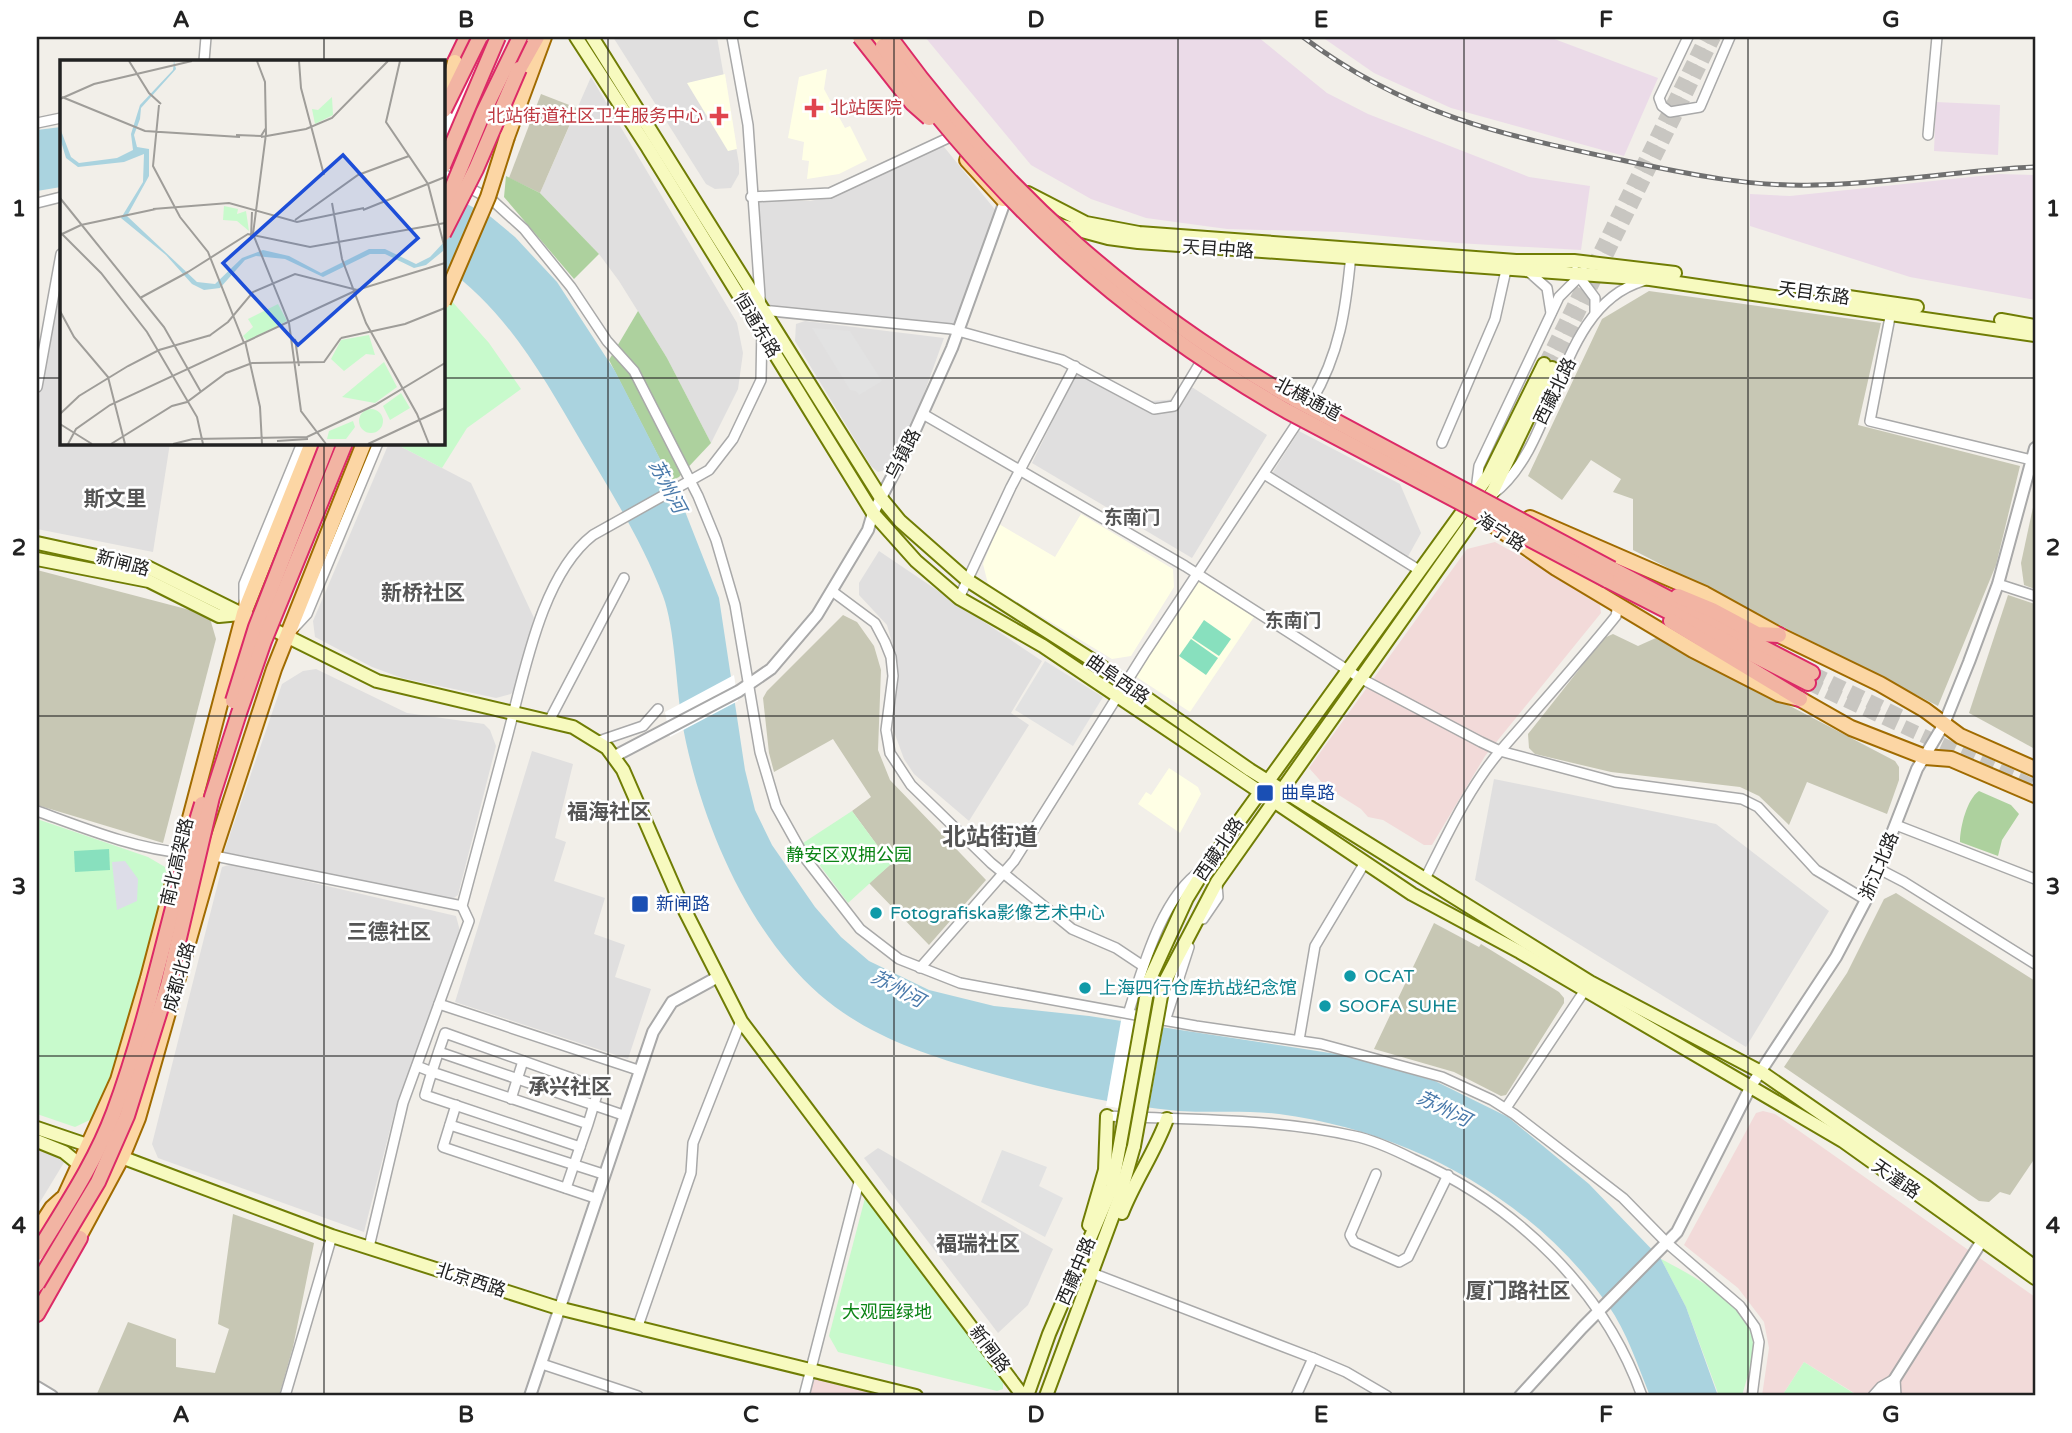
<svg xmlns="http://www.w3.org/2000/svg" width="2072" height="1433" font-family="'Varela Round','Noto Sans SC',sans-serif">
<rect width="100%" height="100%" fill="#f2efe9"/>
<g fill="#e0dfdf">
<polygon points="613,37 717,37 739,164 739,174 731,188 715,189 706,184"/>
<polygon points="591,77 737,323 743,353 738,389 711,443 667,358 619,281 599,254 540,193"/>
<polygon points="940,142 997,212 956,325 765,307 756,201 810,201 834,196"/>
<polygon points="61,275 61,443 170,443 153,552 37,529 37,406"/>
<polygon points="805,321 944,338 917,413 895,459 885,470 878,472 871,466 795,341 796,324"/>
<polygon points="1080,365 1150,401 1179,399 1187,384 1267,435 1192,558 1032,463"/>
<polygon points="1299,431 1400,484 1421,533 1406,560 1271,475"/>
<polygon points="389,443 394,443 471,483 534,618 515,689 511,694 496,698 402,678 372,667 315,637 313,621"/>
<polygon points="879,551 1042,661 1011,713 1029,725 969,821 914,774 904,759 893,729 898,664 887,625 859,595 859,583"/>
<polygon points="316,669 407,713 484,724 490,730 496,746 458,895 451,900 224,852 282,684 303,671"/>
<polygon points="532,751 573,764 555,838 566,842 554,881 605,898 594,934 625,945 615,977 651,989 628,1059 455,1002"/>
<polygon points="1494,779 1716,824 1829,911 1746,1047 1475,880"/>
<polygon points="232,864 456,916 460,931 395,1110 364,1232 158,1158 152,1144 222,867"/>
<polygon points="37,1139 71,1151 37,1207"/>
<polygon points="878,1148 1053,1249 1028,1305 998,1333 864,1158"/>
</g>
<g fill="#f2dad9">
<polygon points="1495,542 1599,599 1601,613 1485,756 1432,845 1424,845 1383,820 1368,817 1361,809 1326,787 1309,768 1467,549"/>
<polygon points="1763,1111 1775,1114 2035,1297 2035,1396 1859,1396 1804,1362 1782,1396 1762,1396 1769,1348 1764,1322 1738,1288 1684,1245 1756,1113"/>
<polygon points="813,1377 897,1396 807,1396"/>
</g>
<g fill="#ebdbe8">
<polygon points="925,37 1258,37 1327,93 1368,114 1529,177 1590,186 1581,250 1457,243 1342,232 1227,229 1146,218 1091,199 1031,165"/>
<polygon points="1322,37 1549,37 1658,78 1624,156 1451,108 1374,73"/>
<polygon points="1936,102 2000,105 1998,155 1934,151"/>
<polygon points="1999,174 2035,175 2035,300 1910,277 1750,226 1750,194 1790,196"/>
</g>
<g fill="#ffffe5">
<polygon points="827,69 824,89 845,128 850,126 867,160 839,174 807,179 809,161 802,160 804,142 788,138 799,77"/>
<polygon points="725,74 737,149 728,151 687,83"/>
<polygon points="1081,514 1173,569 1174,587 1131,656 1112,659 988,584 983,564 999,524 1055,557"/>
<polygon points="1198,581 1254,617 1190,712 1135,676"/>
<polygon points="1169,768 1198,787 1201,794 1180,833 1138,804 1146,792 1151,795"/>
</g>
<g fill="#c7c7b4">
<polygon points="541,94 577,108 540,193 509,178"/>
<polygon points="1649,291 1881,323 1858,425 2020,466 1996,565 1938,706 1633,550 1633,499 1613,492 1621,479 1591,460 1562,500 1528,476 1602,319"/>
<polygon points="2035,498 2035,589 2024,585 2021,563"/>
<polygon points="37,570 209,615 216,639 163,843 37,805"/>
<polygon points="2008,595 2035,604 2035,749 1969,713"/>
<polygon points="843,615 857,622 874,646 881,670 878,750 890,780 986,880 929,945 869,883 891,864 852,811 871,797 833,739 774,772 769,753 763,698 767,691"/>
<polygon points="1613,634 1638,646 1658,637 1895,761 1899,767 1899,780 1887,814 1807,782 1789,825 1759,796 1740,787 1611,772 1535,754 1529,748 1528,734 1604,638"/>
<polygon points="1896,893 2035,981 2035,1158 2010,1195 2000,1192 1989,1202 1979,1201 1784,1067 1847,973 1884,899"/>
<polygon points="1434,923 1479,947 1481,944 1559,992 1564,998 1564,1003 1506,1095 1501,1096 1454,1072 1374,1049"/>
<polygon points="233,1214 314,1243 293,1347 279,1396 96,1396 128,1322 176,1339 176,1367 215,1373 229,1329 218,1324"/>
</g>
<g fill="#add19e">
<polygon points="506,176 540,193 599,254 574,279 504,197"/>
<polygon points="638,311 667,358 711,443 679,477 671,481 609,360"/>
<path d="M1979,791L2011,805L2019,814L2002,840L1998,856L1960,842C1960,827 1967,799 1979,791Z"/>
</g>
<g fill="#c8facc">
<polygon points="449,298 489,343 521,389 467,428 442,468 394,443 443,443 443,314"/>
<polygon points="852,811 891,864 848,903 803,843"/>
<polygon points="37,819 148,857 165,867 168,884 107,1099 94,1118 75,1127 37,1114"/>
<polygon points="865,1198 1003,1381 1003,1389 997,1391 838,1352 829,1336"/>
<path d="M1661,1259C1691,1275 1751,1305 1753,1343C1754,1360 1746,1380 1742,1396H1719L1686,1307Z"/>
<polygon points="1804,1362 1858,1396 1782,1396"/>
</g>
<g fill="#88e0be">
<polygon points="1204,620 1231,639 1219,656 1192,638"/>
<polygon points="1191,639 1218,658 1206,675 1179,656"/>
<polygon points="109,849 110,870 75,872 74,851"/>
</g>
<g fill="#e2e2e2">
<polygon points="812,328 850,331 882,381 859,395 856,391 850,390"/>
<polygon points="1045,661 1103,697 1073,746 1015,710"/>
<polygon points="1002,1150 1047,1167 1039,1186 1063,1198 1045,1237 981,1202"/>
</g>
<polygon fill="#dddde8" points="125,861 138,879 137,901 117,910 112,862"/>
<g fill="#aad3df">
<polygon points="61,127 61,187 37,191 37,130"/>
<path d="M443,191L491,217L515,237L557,282L615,371L679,496L719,598L745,770L755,810L772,845L815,907L841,937L869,961L929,990L994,1006L1089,1016L1343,1055L1435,1081L1508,1117L1589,1184L1661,1259L1686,1307L1718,1396H1650C1638,1366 1627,1332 1608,1305C1531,1197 1408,1131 1279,1114C1245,1110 1212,1113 1179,1111C1111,1105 1047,1089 982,1071C923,1054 866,1035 819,994C746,930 699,817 682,722C676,687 675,628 663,596C643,543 611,492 582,443C543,377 507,310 443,266Z"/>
</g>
<g fill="#fff">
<polygon points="734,675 738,701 670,737 665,712"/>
<polygon points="1122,1015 1164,1022 1148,1113 1106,1106"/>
</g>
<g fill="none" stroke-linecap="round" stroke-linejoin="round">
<g stroke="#c8c6c1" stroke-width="12" stroke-dasharray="12 6" stroke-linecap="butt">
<polyline points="1544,364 1705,37"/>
<polyline points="1552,368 1715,37"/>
</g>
<g stroke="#c8c6c1" stroke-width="14" stroke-dasharray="14 7" stroke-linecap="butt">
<polyline points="1812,673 1904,718"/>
<polyline points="1808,683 2035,787"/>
</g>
<defs>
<g id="minor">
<polyline points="1688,37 1659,98 1662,106 1670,112 1700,107 1730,37"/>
<polyline points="204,61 206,37"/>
<polyline points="37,123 61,118"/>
<polyline points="443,134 476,60"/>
<polyline points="1928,135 1937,37"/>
<polyline points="443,174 492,200 524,229 571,287 607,341 634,371 698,496 716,540 735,605 760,752 776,806 805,858 860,929 899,959 960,983 1196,1026 1321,1044 1442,1077 1492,1100 1514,1114 1623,1198 1667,1243 1740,1306 1755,1327 1759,1342 1752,1396"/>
<polyline points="751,197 830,193 948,138"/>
<polyline points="37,203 61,197"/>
<polyline points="1575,271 1595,298 1595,313"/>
<polyline points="1529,272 1547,288 1551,313"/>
<polyline points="761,310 951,329 1062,360 1154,409 1174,406 1200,363"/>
<polyline points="1891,312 1870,421 2032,460"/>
<polyline points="37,387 61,254"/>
<polyline points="923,414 1185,566 1360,678 1481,742 1500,751 1615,782 1742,799 1758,807 1816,870 1866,900"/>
<polyline points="1442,443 1495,319 1506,270"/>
<polyline points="1264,474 1419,570"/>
<polyline points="1476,490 1479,466 1559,297 1584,272"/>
<path d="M1493,494C1560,443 1555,307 1643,281"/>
<polyline points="1998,584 2035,596"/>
<polyline points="832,591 875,623 885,642 891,657 893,676 886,730 890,753 911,785 991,863 1072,929 1116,948 1143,966"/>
<polyline points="959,598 1011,487 1075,366"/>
<polyline points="244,605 244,584 302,443"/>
<polyline points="294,628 307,614 378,443"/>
<polyline points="549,721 624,578"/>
<polyline points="599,741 643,726 658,709"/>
<path d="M37,811C84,828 135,849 185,853"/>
<polyline points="1896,825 2035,879"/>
<polyline points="210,855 462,906"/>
<polyline points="1879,869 1904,882 2035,964"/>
<path d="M1425,879C1447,835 1469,787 1501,750C1540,705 1579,662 1616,616L1618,604"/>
<polyline points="1203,919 1218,897 1217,885"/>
<path d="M920,968L1014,861L1144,654L1311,402C1340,354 1346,308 1351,254"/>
<polyline points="439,1004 638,1070"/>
<path d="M1129,1011C1143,967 1162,896 1202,870"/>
<polyline points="1166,1018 1189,947"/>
<polyline points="1299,1040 1315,946 1364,864"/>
<polyline points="439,1052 623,1115"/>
<path d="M417,1066L432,1072L588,1124L599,1088L445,1033C438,1053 431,1074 425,1095L580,1147L588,1124"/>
<polyline points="511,1099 523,1061"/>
<polyline points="456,1105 443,1147 595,1198"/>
<polyline points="1506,1108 1587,987"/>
<path d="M1107,1116C1190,1120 1273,1118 1354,1136C1374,1140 1395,1150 1413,1159C1515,1205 1604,1289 1642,1396"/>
<polyline points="450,1125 603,1174"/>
<polyline points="1376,1174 1350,1235 1354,1242 1399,1262 1408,1257 1448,1175"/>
<polyline points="566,1188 580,1147"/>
<path d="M369,1247L403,1103L469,921L462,906C476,852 491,799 505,745C523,682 539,577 593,535L709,470L733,439L761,380L762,325L748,125L732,37"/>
<polyline points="1092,1273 1313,1358 1346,1372 1387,1396"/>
<polyline points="638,1326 691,1173 693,1143 741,1021"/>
<polyline points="542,1364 638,1396"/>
<polyline points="285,1396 332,1236"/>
<polyline points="804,1396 860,1178"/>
<polyline points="1296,1396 1313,1358"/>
<polyline points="1873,1396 1881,1387 1895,1379 1896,1396"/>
</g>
<g id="tertiary">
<polyline points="615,756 739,691 771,669 817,615 868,530 873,513 907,448 952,348 1008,193"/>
<polyline points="37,1387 52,1396"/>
<polyline points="530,1396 653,1032 672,1002 716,978"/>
<polyline points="1520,1396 1582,1328 1677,1232 1751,1086 1836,957 1866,900 1917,769 1944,724 1969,662 1998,584 2035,448"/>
<polyline points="1884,1396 1985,1236"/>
</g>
<g id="secondary">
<polyline points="576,37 648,148 873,513 916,561 959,598 1043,646 1412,894 1520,952 1843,1141 2035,1278"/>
<polyline points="592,37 881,498 900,521 967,580 1092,660 1250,770 1590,982 1761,1072 1924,1185 2035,1267"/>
<polyline points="1028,193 1086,223 1139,233 1516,261 1574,261 1675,273"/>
<polyline points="1056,224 1108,238 1138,242 1650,279 2035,335"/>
<polyline points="1835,295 1917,307"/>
<polyline points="2001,320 2035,326"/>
<polyline points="37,543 147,567 377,681 573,727 607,748 623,770 680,901 741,1021 1023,1396"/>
<polyline points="37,559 149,581 219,616 240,614"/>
<polyline points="1149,981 1187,898 1206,867 1489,475 1544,364"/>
<polyline points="1163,985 1217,882 1493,491 1552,368"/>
<polyline points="37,1128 96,1148"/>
<polyline points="37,1141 64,1152 80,1165"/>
<polyline points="113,1154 332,1236 558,1308 916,1396"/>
<path d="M1122,1213C1135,1180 1155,1152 1167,1119"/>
<polyline points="1089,1225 1105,1170 1107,1116"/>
<polyline points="1027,1396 1049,1334 1112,1187 1120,1144"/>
<polyline points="1046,1396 1119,1199 1134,1146"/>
</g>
<g id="primary">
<polyline points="871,37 888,59"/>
<polyline points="507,137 544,37"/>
<polyline points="967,160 1003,199"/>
<polyline points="1530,518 1705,594 1779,635 1880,684 1925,710 1960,736 2035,769"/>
<polyline points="1495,526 1556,568 1693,650 1779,694 1800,699 1851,728 1925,757 1951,759 2035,795"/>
<polyline points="60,1207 118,1080 148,978 244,613 312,443"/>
<polyline points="37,1231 52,1208 62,1199"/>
<polyline points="74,1246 122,1157 138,1118 213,855 274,669 364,443"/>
</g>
<g id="trunk">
<polyline points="455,62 467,37"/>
<polyline points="519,69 537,37"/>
<polyline points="1612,569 1812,673"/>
<polyline points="1607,580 1808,683"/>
<polyline points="1678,596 1712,610 1757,634 1779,635"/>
<polyline points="1671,621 1800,699"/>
<polyline points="37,1314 80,1238"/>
</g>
</defs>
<use href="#minor" stroke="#a9a9a9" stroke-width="12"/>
<use href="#tertiary" stroke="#a9a9a9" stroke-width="14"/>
<use href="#secondary" stroke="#707d05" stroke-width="16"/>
<use href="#primary" stroke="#a06b00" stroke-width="18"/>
<use href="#trunk" stroke="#dc2a67" stroke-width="18"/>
<use href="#minor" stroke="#fff" stroke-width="9"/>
<use href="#tertiary" stroke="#fff" stroke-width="10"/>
<use href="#secondary" stroke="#f7fabf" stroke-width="12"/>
<use href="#primary" stroke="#fcd6a4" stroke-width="14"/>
<use href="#trunk" stroke="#f2b4a3" stroke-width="14"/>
<defs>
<path id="rail" d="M1303,37C1406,115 1503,135 1626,161C1688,174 1750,187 1814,185C1888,184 1961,170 2035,167"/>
</defs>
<use href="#rail" stroke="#707070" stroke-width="5"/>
<use href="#rail" stroke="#fff" stroke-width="2.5" stroke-dasharray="8" stroke-linecap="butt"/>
<defs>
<g id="secondary-bridge">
<polyline points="1120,1144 1149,981"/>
<polyline points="1134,1146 1163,985"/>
</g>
<g id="primary-bridge">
<polyline points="446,98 455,62"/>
<polyline points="443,302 488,197 507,137"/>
</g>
<g id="trunk-bridge">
<polyline points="860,37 912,103 929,118"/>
<path d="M892,40C1003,192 1131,306 1294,399L1612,569"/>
<path d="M883,46C1001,205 1115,312 1287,411L1607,580"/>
<polyline points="444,110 480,37"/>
<polyline points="443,166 498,37"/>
<polyline points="443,210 484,111 520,37"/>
<polyline points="443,234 476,169 519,69"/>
<polyline points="233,701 256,627 328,443"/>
<path d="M37,1253C65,1207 95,1163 114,1112C151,1012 170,906 202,804"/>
<polyline points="37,1284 98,1182 127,1116 168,985 212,797 239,713 264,641 345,443"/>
</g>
</defs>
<use href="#secondary-bridge" stroke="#707d05" stroke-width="16" stroke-linecap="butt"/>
<use href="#primary-bridge" stroke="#a06b00" stroke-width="18" stroke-linecap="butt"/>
<use href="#trunk-bridge" stroke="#dc2a67" stroke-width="18" stroke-linecap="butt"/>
<use href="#secondary-bridge" stroke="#f7fabf" stroke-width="12"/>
<use href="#primary-bridge" stroke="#fcd6a4" stroke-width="14"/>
<use href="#trunk-bridge" stroke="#f2b4a3" stroke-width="14"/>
</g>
<path fill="none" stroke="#222" stroke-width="2" stroke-opacity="0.55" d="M324,37V61M608,37V1396M894,37V1396M1178,37V1396M1464,37V1396M1748,37V1396M37,378H61M443,378H2035M324,443V1396M37,716H2035M37,1056H2035"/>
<g fill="#e0444e" stroke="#fff" stroke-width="2.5">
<path d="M810.5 97.5h7v7h7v7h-7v7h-7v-7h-7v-7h7z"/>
<path d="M715.5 105.5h7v7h7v7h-7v7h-7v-7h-7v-7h7z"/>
</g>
<g fill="#1a4fb4" stroke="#fff" stroke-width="2.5">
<rect x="1256" y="784" width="18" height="18" rx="3.5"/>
<rect x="631" y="895" width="18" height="18" rx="3.5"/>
</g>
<g fill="#0f9aa8" stroke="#fff" stroke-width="2.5">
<circle cx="876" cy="913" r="7"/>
<circle cx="1350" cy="976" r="7"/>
<circle cx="1085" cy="988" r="7"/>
<circle cx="1325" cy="1006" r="7"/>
</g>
<g text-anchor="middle" stroke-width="5" stroke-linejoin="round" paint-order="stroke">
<g font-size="18" fill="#be3a42" stroke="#fff" text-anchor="start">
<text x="830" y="114">北站医院</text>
<text x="703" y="122" text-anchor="end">北站街道社区卫生服务中心</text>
</g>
<g font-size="18" fill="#222" stroke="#fff">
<text transform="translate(1218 249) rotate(4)" y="6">天目中路</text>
<text transform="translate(1814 293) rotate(8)" y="6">天目东路</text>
<text transform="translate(757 325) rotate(59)" y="6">恒通东路</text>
<text transform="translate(1555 391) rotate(-64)" y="6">西藏北路</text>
<text transform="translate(1308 399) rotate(28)" y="6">北横通道</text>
<text transform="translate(903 454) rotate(-63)" y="6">乌镇路</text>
<text transform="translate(1501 532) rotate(33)" y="6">海宁路</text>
<text transform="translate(123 563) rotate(15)" y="6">新闸路</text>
<text transform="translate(1118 679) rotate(35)" y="6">曲阜西路</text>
<text transform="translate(1219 849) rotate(-56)" y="6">西藏北路</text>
<text transform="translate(177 862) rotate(-77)" y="6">南北高架路</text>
<text transform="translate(1879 866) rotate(-67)" y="6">浙江北路</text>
<text transform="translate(179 977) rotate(-74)" y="6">成都北路</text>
<text transform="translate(1896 1179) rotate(35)" y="6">天潼路</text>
<text transform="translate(1076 1271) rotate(-67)" y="6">西藏中路</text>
<text transform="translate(471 1280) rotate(18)" y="6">北京西路</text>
<text transform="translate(990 1349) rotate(53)" y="6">新闸路</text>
</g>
<g font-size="18" fill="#164399" stroke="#fff" text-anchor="start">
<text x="1281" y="799">曲阜路</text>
<text x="656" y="910">新闸路</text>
</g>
<g font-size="18" fill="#0c8416" stroke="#fff">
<text x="849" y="861">静安区双拥公园</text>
<text x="887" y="1318">大观园绿地</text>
</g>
<g font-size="18" fill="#0d838f" stroke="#fff" text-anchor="start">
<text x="890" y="919">Fotografiska影像艺术中心</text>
<text x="1364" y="982">OCAT</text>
<text x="1099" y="994">上海四行仓库抗战纪念馆</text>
<text x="1339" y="1012">SOOFA SUHE</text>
</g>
<g font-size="19" font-style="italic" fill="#4a7aab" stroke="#fff">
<text transform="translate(668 486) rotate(62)" y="7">苏州河</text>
<text transform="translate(898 988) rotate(28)" y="7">苏州河</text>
<text transform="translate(1444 1108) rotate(26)" y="7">苏州河</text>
</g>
<g font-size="19" font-weight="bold" fill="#555" stroke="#fff">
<text x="1132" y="524">东南门</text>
<text x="1293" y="627">东南门</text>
</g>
<g font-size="21" font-weight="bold" fill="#555" stroke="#fff">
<text x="115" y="506">斯文里</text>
<text x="423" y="600">新桥社区</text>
<text x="609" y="819">福海社区</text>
<text x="389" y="939">三德社区</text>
<text x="570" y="1094">承兴社区</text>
<text x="978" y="1251">福瑞社区</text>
<text x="1518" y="1298">厦门路社区</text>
</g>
<g font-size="24" font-weight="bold" fill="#555" stroke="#fff">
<text x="990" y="845">北站街道</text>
</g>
</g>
<g transform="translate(60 60)">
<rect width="385" height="385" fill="#f2efe9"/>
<path d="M272,37L273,55L255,64L252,49L258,50ZM164,146L178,149L177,154L186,151L189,171L177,161L163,160ZM218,244L227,261L187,281L183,276L193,267L188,259ZM309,275L315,295L306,294L284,311L271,299L281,280ZM324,302L337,327L315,343L282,337ZM341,333L350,348L330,360L323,346ZM299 361a12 12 0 1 1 24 0a12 12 0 1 1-24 0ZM293,361L295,367L286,379H267L269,371Z" fill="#c8facc"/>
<path d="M114,1L116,9L81,48L80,59L74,75L77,87L89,89V116L67,156L137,222L155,224L182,198L203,190L229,196L261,213L309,189H325L356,204L370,197L385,181L383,191L366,205L354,208L325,194H310L263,217L225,199L196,196L185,200L160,228L144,230L132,224L106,195L61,158L83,122L84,94L64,102L18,107L6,98L0,78V68L11,97L19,103L57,98L73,90L71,74L80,45L113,10Z" fill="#aad3df"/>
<path fill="none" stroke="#9f9d99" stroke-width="2" d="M69,1L89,33L101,44M197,1L205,22L206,74L193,174L229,263L241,351L266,384M239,1L241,28L264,115M340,1L326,62L368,124L385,189M385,3V27M2,37L85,71L180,77M0,39L34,24L132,1M99,45L93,106L120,157L148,192L184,283M176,75L201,76L206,68M201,77L246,69L272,58L328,1M0,138L104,267L141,332M272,143L282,199L306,263L357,354L369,384M93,149L169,143L237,162L304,148M303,150L385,117M235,160L298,115L349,96M1,173L41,213L87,272L137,357L143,384M0,175L21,165L96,149M191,178L192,152M128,212L188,174L250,187L385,163M80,238L128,212M0,251L14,277L48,317L65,384M149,276L168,262L193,232L235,214L297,230L385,203M281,278L345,264L385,248M235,279L239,306M185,281L200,347L202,384M0,354L19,336L68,306L99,290L151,275M0,364L32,384M217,381L248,379M8,384L16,369L50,345L297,230M51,384L112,346L127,342L166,313L192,303L264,302L281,278M113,384L133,379L247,377L315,345L385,303M308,384L385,348"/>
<path fill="#1d4ed8" fill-opacity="0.15" stroke="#1d4ed8" stroke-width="3.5" d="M283,95L358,178L238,285L163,203Z"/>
<rect width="385" height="385" fill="none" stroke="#222" stroke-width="3.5"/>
</g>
<rect width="2072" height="1433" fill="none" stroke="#ffffff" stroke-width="77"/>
<rect x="38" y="38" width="1996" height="1356" fill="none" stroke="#222" stroke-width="2.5"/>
<g font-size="23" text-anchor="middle" font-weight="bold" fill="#222">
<text x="181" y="27">A</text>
<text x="466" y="27">B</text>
<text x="751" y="27">C</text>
<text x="1036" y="27">D</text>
<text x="1321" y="27">E</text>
<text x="1606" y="27">F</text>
<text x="1891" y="27">G</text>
<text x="19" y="216">1</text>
<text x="2053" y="216">1</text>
<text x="19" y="555">2</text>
<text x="2053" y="555">2</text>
<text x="19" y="894">3</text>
<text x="2053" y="894">3</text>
<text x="19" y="1233">4</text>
<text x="2053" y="1233">4</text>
<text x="181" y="1422">A</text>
<text x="466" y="1422">B</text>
<text x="751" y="1422">C</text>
<text x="1036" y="1422">D</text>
<text x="1321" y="1422">E</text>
<text x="1606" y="1422">F</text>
<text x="1891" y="1422">G</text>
</g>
</svg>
